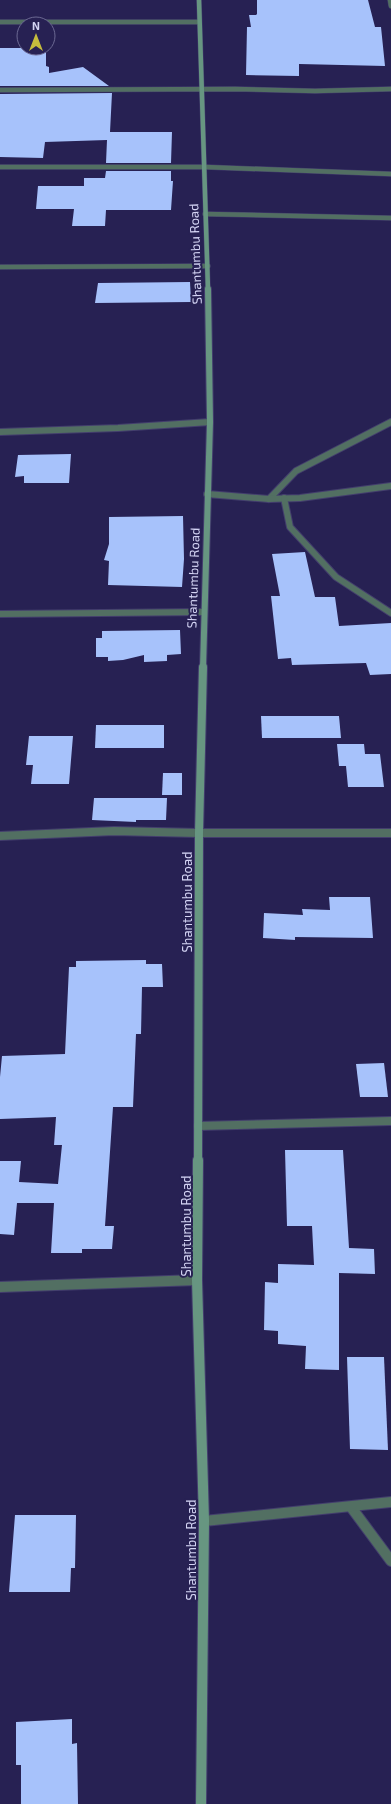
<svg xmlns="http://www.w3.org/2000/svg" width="391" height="1804" font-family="'Exo 2',sans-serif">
<rect width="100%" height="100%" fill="#272153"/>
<g fill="#a7c2fb">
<polygon points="257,0 368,0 375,27 381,27 385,66 299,64 299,76 246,75 247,27 251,27 249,15 256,15 257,14"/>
<polygon points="0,48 46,48 46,66 49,67 49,73 83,67 109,86 0,86"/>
<polygon points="112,93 110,132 172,132 171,163 106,163 107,140 45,142 43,158 0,157 0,94"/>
<polygon points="106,171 171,171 171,181 173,181 171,210 106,210 105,226 72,226 74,209 36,209 38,186 84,186 84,178 105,178"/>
<polygon points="190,282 191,302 95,303 98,283"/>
<polygon points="71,454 69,483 24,483 24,476 15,477 18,455"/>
<polygon points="183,516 184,559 182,587 108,585 109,561 104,560 109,544 109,517"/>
<polygon points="305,552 315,597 335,597 339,626 391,623 391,674 370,675 366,663 292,665 291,658 278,659 271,596 280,596 272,554"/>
<polygon points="180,630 181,654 167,655 167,661 144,662 144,655 123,660 108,661 108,657 96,657 96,638 102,638 102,631"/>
<polygon points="261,716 339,716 341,738 262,738"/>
<polygon points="96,725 164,725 164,748 95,748"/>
<polygon points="29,736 73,736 69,784 31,784 33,765 26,765"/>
<polygon points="337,744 364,744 365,754 380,754 384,787 348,787 346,766 339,766"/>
<polygon points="163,773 182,773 182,795 162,795"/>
<polygon points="94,798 167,798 166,820 136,820 136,822 92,820"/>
<polygon points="329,897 370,897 373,938 295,937 295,940 263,938 264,913 303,915 302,909 330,910"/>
<polygon points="146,960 146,964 162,964 163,987 142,987 141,1034 136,1034 133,1107 113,1107 105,1226 114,1226 112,1249 82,1249 82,1253 51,1253 54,1203 17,1203 14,1235 0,1234 0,1161 21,1161 19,1182 58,1184 62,1145 54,1145 56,1117 0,1119 0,1077 2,1056 65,1054 69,967 76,967 76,961"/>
<polygon points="384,1063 388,1097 360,1097 356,1064"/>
<polygon points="285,1150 343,1150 349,1248 374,1249 375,1274 339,1273 339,1370 305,1369 306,1346 278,1344 278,1331 264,1330 265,1282 278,1283 278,1264 314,1265 312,1226 287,1226"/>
<polygon points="347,1357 384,1357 388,1450 350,1449"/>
<polygon points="15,1515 76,1515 75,1568 71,1568 70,1592 9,1592"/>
<polygon points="72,1719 72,1744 77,1743 78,1804 21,1804 21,1765 16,1765 16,1722"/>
</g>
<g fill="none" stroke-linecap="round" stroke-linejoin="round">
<defs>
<polyline id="lane-far1" points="269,499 296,471 391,422"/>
<polyline id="lane" points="351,1507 391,1561"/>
<g id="street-far3">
<polyline points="390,0 391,6"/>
<polyline points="0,22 199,22"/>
<polyline points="0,90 235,89 315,91 391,89"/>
<polyline points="0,167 205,167 391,174"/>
<polyline points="205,214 391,218"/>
<polyline points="0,267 208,266"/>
</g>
<g id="street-far2">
<polyline points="0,432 118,428 210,422"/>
<polyline points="207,494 269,499 300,498 391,486"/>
<polyline points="284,498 290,527 336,577 391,613"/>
<polyline points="0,614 204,612"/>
</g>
<g id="street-far1">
<polyline points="0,836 114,831 199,833 391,833"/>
<polyline points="198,1126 391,1121"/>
</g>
<g id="street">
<polyline points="0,1287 197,1280"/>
<polyline points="204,1521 391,1502"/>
</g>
<polyline id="secondary-far3" points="199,0 208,290"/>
<polyline id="secondary-far2" points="203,668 210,422 208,289"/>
<polyline id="secondary-far1" points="198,1161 199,833 203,667"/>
<polyline id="secondary" points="198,1160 197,1280 204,1521 201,1804"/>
</defs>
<use href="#lane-far1" stroke="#433e6d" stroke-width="8"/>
<use href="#lane" stroke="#433e6d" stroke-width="12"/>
<use href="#street-far3" stroke="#433e6d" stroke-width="5.5"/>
<use href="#street-far2" stroke="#433e6d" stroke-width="8"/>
<use href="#street-far1" stroke="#433e6d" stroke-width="10"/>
<use href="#street" stroke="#433e6d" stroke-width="12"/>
<use href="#secondary-far3" stroke="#433e6d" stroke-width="5.5"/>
<use href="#secondary-far2" stroke="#433e6d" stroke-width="8"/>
<use href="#secondary-far1" stroke="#433e6d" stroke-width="10"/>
<use href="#secondary" stroke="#433e6d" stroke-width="12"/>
<use href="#lane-far1" stroke="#526f62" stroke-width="6"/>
<use href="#lane" stroke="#526f62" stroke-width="10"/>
<use href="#street-far3" stroke="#526f62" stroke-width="4.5"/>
<use href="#street-far2" stroke="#526f62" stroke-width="6"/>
<use href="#street-far1" stroke="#526f62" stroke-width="8"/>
<use href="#street" stroke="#526f62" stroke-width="10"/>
<use href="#secondary-far3" stroke="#679681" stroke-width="4.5"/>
<use href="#secondary-far2" stroke="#679681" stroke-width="6"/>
<use href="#secondary-far1" stroke="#679681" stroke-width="8"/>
<use href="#secondary" stroke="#679681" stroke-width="10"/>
</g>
<g text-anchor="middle" stroke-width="4" stroke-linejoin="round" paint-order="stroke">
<g font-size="13" fill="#d4d4f4" stroke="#272153">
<text transform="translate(195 254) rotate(-92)" y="5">Shantumbu Road</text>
<text transform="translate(193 578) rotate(-88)" y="5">Shantumbu Road</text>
<text transform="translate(187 902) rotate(-90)" y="5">Shantumbu Road</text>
<text transform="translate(186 1226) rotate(-90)" y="5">Shantumbu Road</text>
<text transform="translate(191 1550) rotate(-90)" y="5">Shantumbu Road</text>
</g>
</g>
<g transform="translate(36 36)"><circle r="19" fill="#272153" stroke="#6c6993"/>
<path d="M0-3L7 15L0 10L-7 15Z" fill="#c5bc3d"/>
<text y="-6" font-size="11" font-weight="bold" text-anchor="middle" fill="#d4d4f4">N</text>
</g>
</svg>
